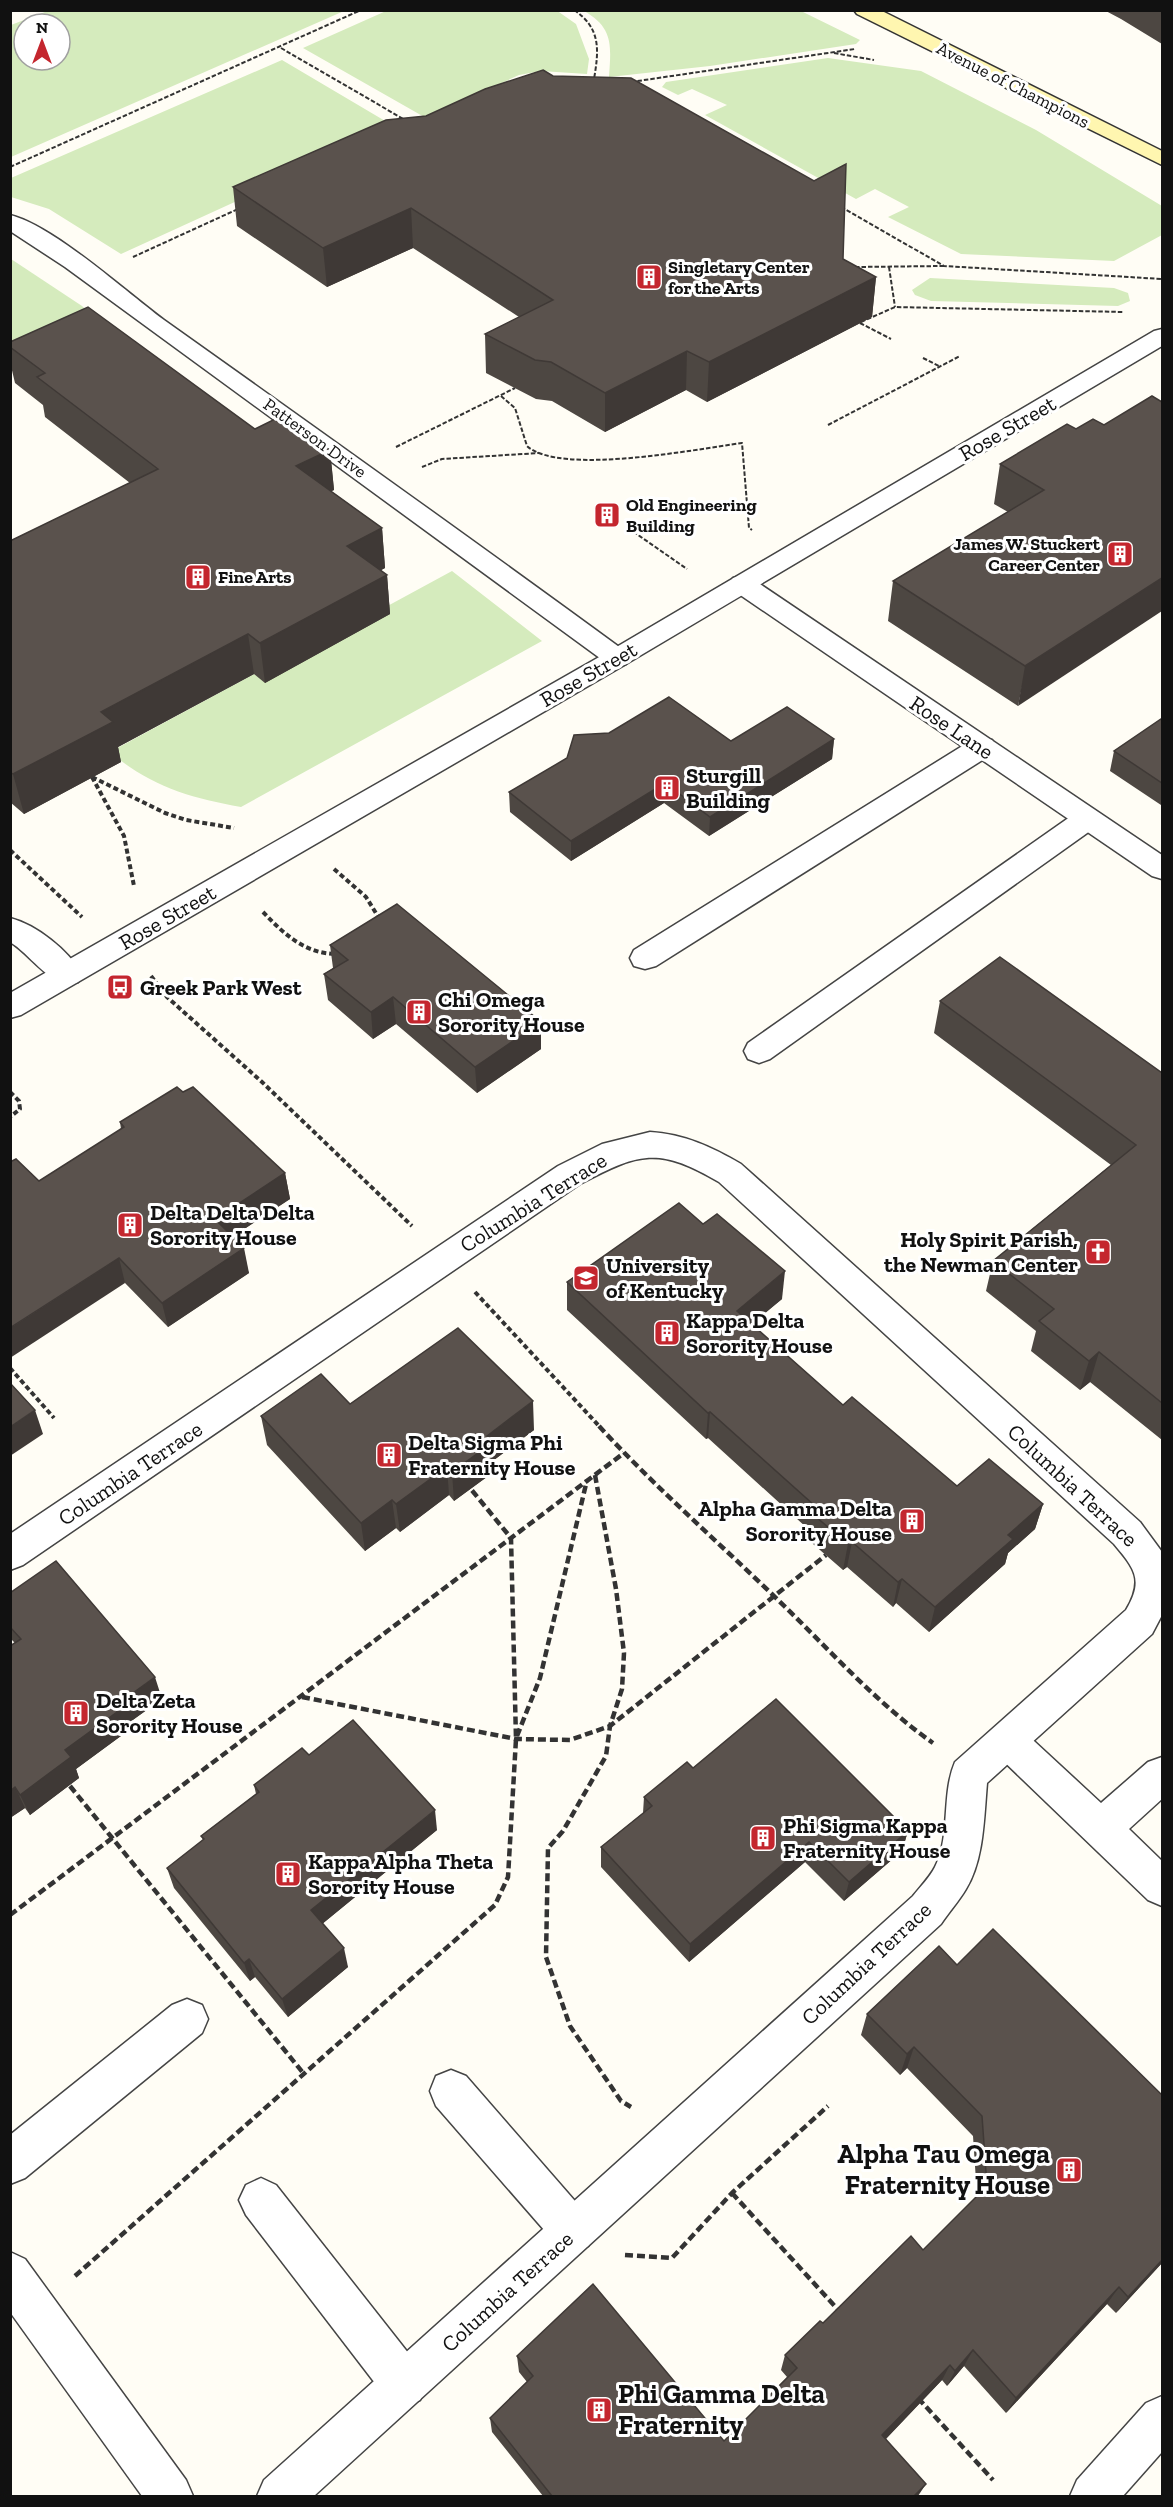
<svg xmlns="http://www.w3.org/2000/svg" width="1173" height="2507" font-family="'Zilla Slab',serif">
<rect width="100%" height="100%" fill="#fffdf5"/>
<g fill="#d5ebbd" fill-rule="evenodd">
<path d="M50,10H344V11L11,157V25ZM24,24H60V60H24Z"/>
<polygon points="556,10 576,24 589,59 587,74 541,71 519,75 426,118 303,48 386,11"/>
<path d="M584,11H801L860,40L856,44L710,66L609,77C611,46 614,28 584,11Z"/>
<polygon points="828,58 921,71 1036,130 1162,206 1162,235 1114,261 961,254 888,217 909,207 875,189 856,199 705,115 727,105 692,89 678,95 662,87 666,82"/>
<polygon points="282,60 397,128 121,254 49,209 11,197 11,178"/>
<polygon points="11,259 82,306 108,330 11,360"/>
<polygon points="930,278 1114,288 1128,293 1130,301 1118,306 931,301 915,295 912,290"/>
<path d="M452,571L542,641L241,807C190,798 150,786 110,752L254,674L266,682L382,609Z"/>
</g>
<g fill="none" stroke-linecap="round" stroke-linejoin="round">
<defs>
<g id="service">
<polygon points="982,738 992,740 996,747 992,754 656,966 645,969 634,966 630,958 634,950 972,740"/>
<polygon points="1087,809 1097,812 1101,819 1097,826 770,1059 759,1063 748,1059 744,1051 748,1043 1077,812"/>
<path d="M10,918C37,925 68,950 82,974L78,982C51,990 32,955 10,942Z"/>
<polygon points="1008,1723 1021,1729 1101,1803 1148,1762 1162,1757 1162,1799 1129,1829 1162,1861 1162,1906 1148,1900 995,1753 989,1741 995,1729"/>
<polygon points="187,1999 202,2005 208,2019 202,2033 25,2178 10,2184 10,2135 172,2005"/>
<polygon points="451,2070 466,2076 588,2216 595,2231 588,2246 573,2253 558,2246 436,2106 430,2091 436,2076"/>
<polygon points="261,2178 276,2185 420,2368 426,2384 420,2400 404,2406 388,2400 246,2215 239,2200 246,2185"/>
</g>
<g id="minor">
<path d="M10,215C54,226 126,292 164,320C319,430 473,540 626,652L630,658L626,664L617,667L608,664L65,267L10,231Z"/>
<polygon points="742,576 751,578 1162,855 1162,879 1152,876 733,590 729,584 733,578"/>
<path d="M650,1132C684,1134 712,1147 741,1164L1140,1522L1162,1552V1615L1152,1634L987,1783C984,1817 984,1860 966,1889C959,1901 949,1912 941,1924L314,2496H257L264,2480L913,1896C920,1887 930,1877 935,1867C951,1835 941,1795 955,1762L1126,1610C1144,1580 1135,1569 1114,1544L719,1182C659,1147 640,1152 580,1184L23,1565L10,1570V1534L558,1166L602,1144Z"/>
<polygon points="10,2252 25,2259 186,2480 193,2496 142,2496 10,2312"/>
<polygon points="1162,2396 1162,2452 1123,2496 1070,2496 1077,2480 1146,2403"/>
</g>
<polygon id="tertiary" points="1162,329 1162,346 626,664 21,1015 10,1018 10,993 608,652 1154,331"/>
<polygon id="secondary" points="854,10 880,10 1162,151 1162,165 857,14"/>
</defs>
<use href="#service" stroke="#444" stroke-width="3"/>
<use href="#minor" stroke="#444" stroke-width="3"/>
<use href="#tertiary" stroke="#444" stroke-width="3"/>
<use href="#secondary" stroke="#333" stroke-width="3"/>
<g stroke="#333" stroke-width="2" stroke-dasharray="4.5 2" stroke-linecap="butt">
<path d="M574,10C601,28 599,50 594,79"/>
<polyline points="281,48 405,120"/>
<polyline points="834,53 874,60"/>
<polyline points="631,82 855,49"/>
<polyline points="10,167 361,10"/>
<polyline points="841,207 944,266 1162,279"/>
<polyline points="133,257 238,209"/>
<polyline points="855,267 944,266"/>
<polyline points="889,267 895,307"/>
<polyline points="861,322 895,307 1123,312"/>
<polyline points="860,323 891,339"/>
<polyline points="923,358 939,366"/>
<path d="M501,396L515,408L527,446C560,476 697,449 742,443L749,528L752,530"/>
<polyline points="828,425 960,356"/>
<polyline points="396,447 515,388"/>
<polyline points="422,467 442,459 539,453"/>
<polyline points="628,528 687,569"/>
</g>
<g stroke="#333" stroke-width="4" stroke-dasharray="5 3" stroke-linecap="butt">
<polyline points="92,777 165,813 186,820 234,828"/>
<polyline points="92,777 124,836 134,886"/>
<polyline points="10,850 82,917"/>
<polyline points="334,869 366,897 379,918"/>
<path d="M263,912C284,934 305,954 337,954"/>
<polyline points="151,976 167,997 262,1082 412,1226"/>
<polyline points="10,1092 19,1101 20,1109 10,1117"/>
<polyline points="475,1292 600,1427"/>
<polyline points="10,1368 54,1418"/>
</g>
<g stroke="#333" stroke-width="4.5" stroke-dasharray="8 4" stroke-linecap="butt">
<path d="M599,1426C655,1487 716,1540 776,1598C827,1647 875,1702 933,1743"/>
<polyline points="595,1475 616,1589 624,1653 622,1689 610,1726 606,1756 563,1831 548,1848 546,1957 570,2026 621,2101 631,2107"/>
<polyline points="302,1697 516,1739 570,1740 610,1726 826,1555"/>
<polyline points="517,1736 540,1678 587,1480"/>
<polyline points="70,1786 304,2074"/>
<polyline points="10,1915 624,1453"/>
<polyline points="732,2193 841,2313"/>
<polyline points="625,2255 672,2258 732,2193 828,2106"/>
<polyline points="75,2276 495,1905 508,1877 516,1739 511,1538 470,1488"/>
<polyline points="918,2398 993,2480"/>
</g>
<use href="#service" fill="#fff" fill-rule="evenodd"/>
<use href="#minor" fill="#fff" fill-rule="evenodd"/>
<use href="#tertiary" fill="#fff" fill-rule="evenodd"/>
<use href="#secondary" fill="#fff6b0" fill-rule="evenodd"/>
</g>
<g fill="#4d4742">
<polygon points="1104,10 1162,10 1162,44 1121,19"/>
<polygon points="233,187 843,259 876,277 872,317 707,402 686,390 605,432 552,401 536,399 486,373 485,334 519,317 413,248 327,287 237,226"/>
<polygon points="10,342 255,429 330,450 334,490 331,491 382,528 385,568 381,570 387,575 390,614 265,683 254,674 118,747 121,762 24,814 10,802 10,541 130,483 45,417 43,405 15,383 10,362"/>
<polygon points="1076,429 1018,706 888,621 893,581 1008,512 994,504 1000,464"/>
<polygon points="1162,720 1162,803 1161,805 1110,771 1114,751"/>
<polygon points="834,739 832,759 709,836 664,803 571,861 510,812 509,792 731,741"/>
<polygon points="330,945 541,1022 541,1049 477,1093 396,1024 373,1039 328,1000 324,974 333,968"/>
<polygon points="940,1001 1162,1073 1162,1440 1090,1382 1080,1390 1031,1351 1036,1331 986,1291 993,1261 1111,1165 934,1033"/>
<polygon points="183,1092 285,1173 290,1199 232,1237 249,1273 168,1327 125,1283 39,1181 121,1129 120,1122"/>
<polygon points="567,1282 782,1299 751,1324 843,1405 957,1486 1043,1504 1035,1529 1008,1553 1005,1564 929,1632 896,1603 893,1607 847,1567 843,1570 805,1537 807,1528 708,1438 706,1439 567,1310"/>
<polygon points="261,1416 534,1430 494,1460 495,1471 454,1501 449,1495 400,1532 396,1528 365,1551 267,1445"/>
<polygon points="10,1593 162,1699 123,1727 125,1733 76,1769 79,1778 30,1815 25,1808 10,1818 15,1643 10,1638"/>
<polygon points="309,1755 437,1830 322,1924 348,1967 288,2017 255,1977 250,1981 174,1888 167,1868 203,1840 201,1836 256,1794 254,1785"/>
<polygon points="693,1768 908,1831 902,1851 844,1901 805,1862 689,1962 601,1867 601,1847 643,1813 644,1797"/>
<polygon points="939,1946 1162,2263 1116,2313 1107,2304 1006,2413 964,2366 947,2386 942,2380 886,2439 918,2496 543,2496 492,2432 490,2418 527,2382 519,2372 517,2356 724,2441 787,2377 781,2370 785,2355 823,2323 923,2250 977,2196 973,2136 907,2068 900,2075 861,2035 867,2014"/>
</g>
<g fill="#3f3936">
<polygon points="411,208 413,248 327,287 323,248"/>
<polygon points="876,277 872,317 707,402 709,362"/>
<polygon points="687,351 686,390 605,432 605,393"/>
<polygon points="330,450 334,490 301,506 296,466"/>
<polygon points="382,528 385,568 351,586 347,546"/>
<polygon points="387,575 390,614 265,683 260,643"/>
<polygon points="1162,578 1162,611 1018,706 1025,666"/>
<polygon points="248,634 254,674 118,747 121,762 24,814 13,774 101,712"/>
<polygon points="834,739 832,759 709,836 710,817"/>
<polygon points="665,783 664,803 571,861 571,841"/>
<polygon points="393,997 396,1024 373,1039 371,1012"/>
<polygon points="541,1022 541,1049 477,1093 475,1067"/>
<polygon points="285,1173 290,1199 220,1245 215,1219"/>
<polygon points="244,1248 249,1273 168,1327 162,1303"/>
<polygon points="119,1258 125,1283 10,1358 10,1328"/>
<polygon points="785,1271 782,1299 734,1339 737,1311"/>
<polygon points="1099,1352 1090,1382 1080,1390 1089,1361"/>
<polygon points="533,1401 534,1430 494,1460 495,1471 454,1501 452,1472 487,1436"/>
<polygon points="35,1410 43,1434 10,1456 10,1427"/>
<polygon points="710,1412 708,1438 706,1439 708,1413"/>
<polygon points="447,1467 449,1495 400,1532 396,1504"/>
<polygon points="392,1500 396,1528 365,1551 361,1523"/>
<polygon points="1043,1504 1035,1529 1008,1553 1005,1564 929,1632 935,1607 1008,1535"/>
<polygon points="852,1542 847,1567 843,1570 848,1544"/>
<polygon points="902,1579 896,1603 893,1607 898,1582"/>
<polygon points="155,1677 162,1699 123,1727 125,1733 76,1769 79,1778 30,1815 20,1795 65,1750 115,1706"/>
<polygon points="15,1787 25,1808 10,1818 10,1791"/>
<polygon points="435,1810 437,1830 316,1929 311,1910"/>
<polygon points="908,1831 902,1851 844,1901 849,1882"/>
<polygon points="809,1842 805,1862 689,1962 690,1944"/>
<polygon points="344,1948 348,1967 288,2017 282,1999"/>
<polygon points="249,1959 255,1977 250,1981 244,1963"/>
<polygon points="914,2047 907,2068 900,2075 907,2054"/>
<polygon points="1162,2260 1162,2263 1116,2313 1128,2297"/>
<polygon points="1119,2287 1107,2304 1006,2413 1016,2398"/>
<polygon points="973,2350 964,2366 947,2386 955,2371"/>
<polygon points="950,2365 942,2380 876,2449 882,2435"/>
<polygon points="926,2484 918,2496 914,2496"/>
</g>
<g fill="#5a524d" stroke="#3f3936" stroke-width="1.5">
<polygon points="543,70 553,76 631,78 814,181 846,164 843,259 876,277 709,362 687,351 605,393 551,362 535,360 485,334 553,300 411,208 323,248 233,187 386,120 426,116 485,89"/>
<polygon points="88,307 255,429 281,416 330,450 296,466 382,528 347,546 387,575 260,643 248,634 101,712 113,722 13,774 10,772 10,541 158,469 37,377 45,373 10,347 10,342"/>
<polygon points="1152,396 1162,402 1162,578 1025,666 893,581 1044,490 1000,464 1067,424 1076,429 1093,419 1104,425"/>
<polygon points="669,697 731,741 787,707 834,739 710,817 665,783 571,841 509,792 567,758 574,735 609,733"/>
<polygon points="1161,719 1162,720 1162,783 1114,751"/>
<polygon points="397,904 541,1022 475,1067 393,997 371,1012 324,974 348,960 330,945"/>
<polygon points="1000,957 1162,1073 1162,1403 1099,1352 1089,1361 1039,1321 1054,1309 993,1261 1136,1145 940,1001"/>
<polygon points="177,1087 183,1092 193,1087 285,1173 215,1219 244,1248 162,1303 119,1258 10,1328 10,1162 16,1159 39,1181 124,1127 120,1122"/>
<polygon points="679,1203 703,1224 717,1214 785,1271 737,1311 843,1405 852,1397 957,1486 989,1459 1043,1504 1008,1535 1013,1539 935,1607 902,1579 898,1582 852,1542 848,1544 809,1511 815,1506 710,1412 708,1413 567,1282"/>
<polygon points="458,1328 533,1401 487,1436 493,1442 452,1472 447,1467 396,1504 392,1500 361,1523 261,1416 321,1374 350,1404"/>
<polygon points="10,1383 35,1410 10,1427"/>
<polygon points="56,1561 155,1677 115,1706 117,1712 65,1750 71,1757 20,1795 15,1787 10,1791 10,1646 21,1639 10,1627 10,1593"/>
<polygon points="776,1699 908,1831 849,1882 809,1842 690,1944 601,1847 652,1806 644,1797 687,1762 693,1768"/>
<polygon points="353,1720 435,1810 311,1910 344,1948 282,1999 249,1959 244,1963 167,1868 204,1839 201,1836 259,1792 254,1785 302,1748 309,1755"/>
<polygon points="993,1929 1162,2095 1162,2260 1128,2297 1119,2287 1016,2398 973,2350 955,2371 950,2365 882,2435 926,2484 914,2496 552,2496 490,2418 533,2376 517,2356 593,2284 724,2441 797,2368 785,2355 820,2321 823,2323 911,2236 923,2250 987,2186 982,2116 914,2047 907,2054 867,2014 939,1946 957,1965"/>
</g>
<defs>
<symbol id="building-square" viewBox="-11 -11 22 22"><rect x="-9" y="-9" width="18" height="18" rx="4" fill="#c4262e" stroke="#fff"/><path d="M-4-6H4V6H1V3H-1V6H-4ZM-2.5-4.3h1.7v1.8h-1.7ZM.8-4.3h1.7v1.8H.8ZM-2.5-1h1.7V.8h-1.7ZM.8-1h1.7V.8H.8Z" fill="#fff"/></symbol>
<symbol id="bus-square" viewBox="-11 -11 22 22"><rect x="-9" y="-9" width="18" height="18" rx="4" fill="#c4262e" stroke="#fff"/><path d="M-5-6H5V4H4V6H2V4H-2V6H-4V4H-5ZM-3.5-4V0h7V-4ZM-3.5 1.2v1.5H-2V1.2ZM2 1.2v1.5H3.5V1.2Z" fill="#fff"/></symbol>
<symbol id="church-square" viewBox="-11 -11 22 22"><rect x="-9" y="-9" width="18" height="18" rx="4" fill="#c4262e" stroke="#fff"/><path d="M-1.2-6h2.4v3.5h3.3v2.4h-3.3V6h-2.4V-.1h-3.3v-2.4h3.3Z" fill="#fff"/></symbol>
<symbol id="university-square" viewBox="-11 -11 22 22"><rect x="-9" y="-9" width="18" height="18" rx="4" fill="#c4262e" stroke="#fff"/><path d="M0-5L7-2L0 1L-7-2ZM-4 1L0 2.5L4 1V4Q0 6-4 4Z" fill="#fff"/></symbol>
</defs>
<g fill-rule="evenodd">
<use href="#building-square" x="634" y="262" width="30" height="30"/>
<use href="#building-square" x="592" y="500" width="30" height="30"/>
<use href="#building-square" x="1105" y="539" width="30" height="30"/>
<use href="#building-square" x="183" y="562" width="30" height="30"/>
<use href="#building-square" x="652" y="773" width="30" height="30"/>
<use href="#bus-square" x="105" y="972" width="30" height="30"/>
<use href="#building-square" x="404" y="997" width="30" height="30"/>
<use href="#building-square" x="115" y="1210" width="30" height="30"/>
<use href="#church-square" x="1083" y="1237" width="30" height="30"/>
<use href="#university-square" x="571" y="1263" width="30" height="30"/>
<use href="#building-square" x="652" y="1318" width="30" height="30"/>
<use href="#building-square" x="374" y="1440" width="30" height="30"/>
<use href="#building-square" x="897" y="1506" width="30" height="30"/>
<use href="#building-square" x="61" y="1698" width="30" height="30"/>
<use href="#building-square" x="748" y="1823" width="30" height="30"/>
<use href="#building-square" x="273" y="1859" width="30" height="30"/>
<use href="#building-square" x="1054" y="2155" width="30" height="30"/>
<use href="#building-square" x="584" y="2395" width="30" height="30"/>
</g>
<g text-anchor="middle" stroke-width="6" stroke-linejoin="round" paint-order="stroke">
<g font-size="18" fill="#111" stroke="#fff">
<text transform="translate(1013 85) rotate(27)" y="6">Avenue of Champions</text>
<text transform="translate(315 438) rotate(36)" y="6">Patterson Drive</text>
</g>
<g font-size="18" font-weight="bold" fill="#111" stroke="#fff" text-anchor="start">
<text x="668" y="273">Singletary Center<tspan x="668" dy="21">for the Arts</tspan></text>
<text x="626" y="511">Old Engineering<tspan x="626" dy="21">Building</tspan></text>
<text x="1100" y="550" text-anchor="end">James W. Stuckert<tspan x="1100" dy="21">Career Center</tspan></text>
<text x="218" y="583">Fine Arts</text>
</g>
<g font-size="22" fill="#111" stroke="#fff">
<text transform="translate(1007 428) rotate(-30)" y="8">Rose Street</text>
<text transform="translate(588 674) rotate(-30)" y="8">Rose Street</text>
<text transform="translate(952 727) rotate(34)" y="8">Rose Lane</text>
<text transform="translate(167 917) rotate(-30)" y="8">Rose Street</text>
<text transform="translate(533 1202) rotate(-32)" y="8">Columbia Terrace</text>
<text transform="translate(130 1473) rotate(-34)" y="8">Columbia Terrace</text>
<text transform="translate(1073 1485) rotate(43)" y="8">Columbia Terrace</text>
<text transform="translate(866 1963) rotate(-43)" y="8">Columbia Terrace</text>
<text transform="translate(507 2291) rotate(-42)" y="8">Columbia Terrace</text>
</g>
<g font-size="22" font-weight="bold" fill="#111" stroke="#fff" text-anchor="start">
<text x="686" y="783">Sturgill<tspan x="686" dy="25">Building</tspan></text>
<text x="140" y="995">Greek Park West</text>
<text x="438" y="1007">Chi Omega<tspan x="438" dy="25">Sorority House</tspan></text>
<text x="150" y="1220">Delta Delta Delta<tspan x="150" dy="25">Sorority House</tspan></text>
<text x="1078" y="1247" text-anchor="end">Holy Spirit Parish,<tspan x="1078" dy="25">the Newman Center</tspan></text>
<text x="606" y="1273">University<tspan x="606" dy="25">of Kentucky</tspan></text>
<text x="686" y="1328">Kappa Delta<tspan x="686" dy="25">Sorority House</tspan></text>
<text x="408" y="1450">Delta Sigma Phi<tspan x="408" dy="25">Fraternity House</tspan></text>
<text x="892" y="1516" text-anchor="end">Alpha Gamma Delta<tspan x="892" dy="25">Sorority House</tspan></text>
<text x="96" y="1708">Delta Zeta<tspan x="96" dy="25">Sorority House</tspan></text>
<text x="783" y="1833">Phi Sigma Kappa<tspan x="783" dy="25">Fraternity House</tspan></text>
<text x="308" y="1869">Kappa Alpha Theta<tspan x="308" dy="25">Sorority House</tspan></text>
</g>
<g font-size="27" font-weight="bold" fill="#111" stroke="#fff" text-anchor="end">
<text x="1050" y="2163">Alpha Tau Omega<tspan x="1050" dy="31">Fraternity House</tspan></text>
<text x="618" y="2403" text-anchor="start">Phi Gamma Delta<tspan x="618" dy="31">Fraternity</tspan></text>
</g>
</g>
<rect width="1173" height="2507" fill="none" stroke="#111111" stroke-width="24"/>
<g transform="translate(42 42)"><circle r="28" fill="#ffffff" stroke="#a0a0a0" stroke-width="1.5"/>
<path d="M0-4.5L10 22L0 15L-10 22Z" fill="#c4262e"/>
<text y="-9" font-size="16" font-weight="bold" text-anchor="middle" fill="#111111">N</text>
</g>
</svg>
